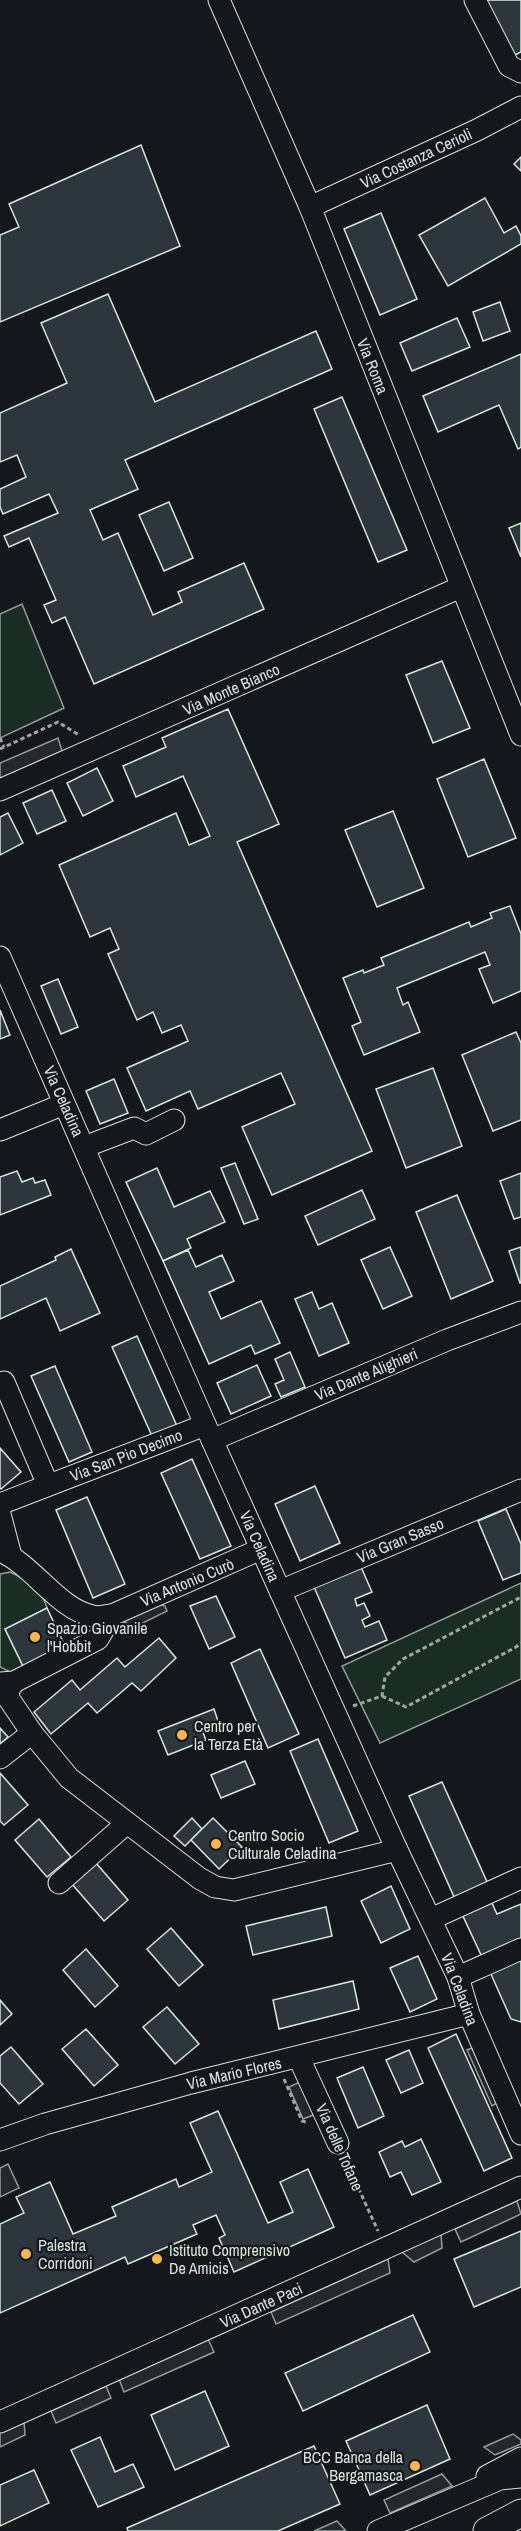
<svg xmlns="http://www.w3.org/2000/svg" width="521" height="2531" font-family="'Archivo Narrow',sans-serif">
<rect width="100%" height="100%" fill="#14181c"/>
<g fill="#1a2d24" stroke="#939e99" stroke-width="1.5">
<polygon points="22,604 64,708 0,738 0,614"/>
<path d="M10,1572C24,1578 44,1593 47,1608L5,1629L23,1666L10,1672L0,1667V1574Z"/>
<polygon points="521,1583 521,1679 380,1743 342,1666"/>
</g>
<g fill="#24282b" stroke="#939e99" stroke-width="1.5">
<polygon points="58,738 62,751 0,778 0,763"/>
<polygon points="152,1602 165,1606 167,1611 137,1626 116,1620"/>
<polygon points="472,2048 497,2103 492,2106 467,2050"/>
<polygon points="302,2081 316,2114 303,2119 289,2087"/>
<polygon points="8,2164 19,2188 0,2197 0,2168"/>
<polygon points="517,2201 521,2214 461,2242 455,2229"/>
<polygon points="441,2234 442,2248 414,2262 402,2252"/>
<polygon points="388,2259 390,2273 276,2324 271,2312"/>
<polygon points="208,2339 214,2352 124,2392 119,2379"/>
<polygon points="106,2386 111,2398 56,2423 51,2411"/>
<polygon points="24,2421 25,2435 0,2447 0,2432"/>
<polygon points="513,2434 521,2440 521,2444 495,2455 484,2447"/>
<polygon points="442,2474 452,2486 390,2513 384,2500"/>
<polygon points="337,2521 346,2531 314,2531"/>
</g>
<g fill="#2c363c" stroke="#d8e6dc" stroke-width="1.5">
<polygon points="486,0 521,0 521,52 515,55"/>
<polygon points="141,145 180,246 0,322 0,235 19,227 9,204"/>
<polygon points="521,157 521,171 514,164"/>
<polygon points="485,198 504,233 516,226 521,236 521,244 448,286 419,235"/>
<polygon points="381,213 417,299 380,315 344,229"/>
<polygon points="108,294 155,402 316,331 332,369 125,460 138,489 90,510 103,540 118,533 153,615 182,602 178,592 244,563 264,609 94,684 65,617 52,623 44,605 56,600 29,538 9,547 4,536 58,513 49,494 3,514 0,507 0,489 26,477 17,455 0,462 0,413 67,383 41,323"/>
<polygon points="500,302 510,331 483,341 473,312"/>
<polygon points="457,318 470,347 412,371 400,343"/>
<polygon points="521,354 521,447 518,449 499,405 438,432 423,396"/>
<polygon points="342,397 407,550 378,562 314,409"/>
<polygon points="169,502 193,558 164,571 139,515"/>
<polygon points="521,523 521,557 509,528"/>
<polygon points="442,661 470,728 433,743 406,675"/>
<polygon points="228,709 279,824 237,842 372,1151 272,1195 242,1127 295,1104 281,1073 198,1109 190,1091 146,1111 127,1068 188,1041 181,1025 162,1033 153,1012 137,1020 108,954 119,949 110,928 90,937 59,865 176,813 189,845 210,836 183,776 136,797 123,766 166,747 162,738"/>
<polygon points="484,759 516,838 468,857 437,779"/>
<polygon points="97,768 113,801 83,816 67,783"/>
<polygon points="52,790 66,821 37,834 23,803"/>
<polygon points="393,811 424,888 377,907 345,830"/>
<polygon points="8,813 23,843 0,855 0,817"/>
<polygon points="510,906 521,934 521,991 493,1003 479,969 490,965 485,952 397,988 403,1005 408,1002 420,1032 364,1055 352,1026 361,1022 343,978 363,970 364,973 384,965 381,958 469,922 471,927 492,918 490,913"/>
<polygon points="58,979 78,1027 61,1034 41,986"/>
<polygon points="0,1010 10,1035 0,1039"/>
<polygon points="516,1032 521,1043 521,1120 493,1131 462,1055"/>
<polygon points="433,1068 462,1146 406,1168 376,1089"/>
<polygon points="114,1079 128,1113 100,1124 86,1091"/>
<polygon points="235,1163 258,1219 244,1224 221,1168"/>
<polygon points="157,1168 174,1207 210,1191 225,1222 187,1239 191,1248 163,1261 126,1182"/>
<polygon points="17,1171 22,1182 33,1178 35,1183 45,1180 51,1195 0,1215 0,1177"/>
<polygon points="521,1173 521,1217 514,1219 500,1181"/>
<polygon points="362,1190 375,1219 318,1245 305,1216"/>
<polygon points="457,1195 493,1281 451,1299 416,1212"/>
<polygon points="390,1247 412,1296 383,1309 361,1260"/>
<polygon points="521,1247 521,1283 520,1283 509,1251"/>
<polygon points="71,1249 100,1313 60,1331 46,1298 0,1319 0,1286 56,1260 55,1257"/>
<polygon points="188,1250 196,1267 222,1255 234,1281 209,1292 221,1319 261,1301 280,1343 255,1354 251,1345 209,1364 163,1261"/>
<polygon points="312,1292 319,1309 332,1303 349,1343 319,1356 295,1299"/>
<polygon points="137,1336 177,1426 152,1436 112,1347"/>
<polygon points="290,1352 305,1387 281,1397 275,1384 284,1380 275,1359"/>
<polygon points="257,1365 271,1396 231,1414 217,1383"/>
<polygon points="55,1366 92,1452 69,1462 31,1376"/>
<polygon points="0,1448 21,1472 1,1489 0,1488"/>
<polygon points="192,1459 231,1546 200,1559 161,1473"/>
<polygon points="315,1486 340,1543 300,1561 275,1504"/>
<polygon points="87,1497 125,1584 93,1598 56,1510"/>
<polygon points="506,1509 521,1544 521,1573 503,1580 478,1521"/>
<polygon points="361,1567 372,1592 355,1599 357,1606 364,1603 370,1616 362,1620 365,1627 379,1621 387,1640 345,1658 314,1587"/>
<polygon points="216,1596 235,1637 209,1649 190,1606"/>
<polygon points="47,1608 65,1646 23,1666 5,1629"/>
<polygon points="159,1638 176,1658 141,1691 132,1683 97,1713 88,1703 51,1734 34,1712 72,1680 80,1690 117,1658 125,1667"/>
<polygon points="260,1649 299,1734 268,1748 231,1663"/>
<polygon points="214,1709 219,1724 202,1730 206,1740 168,1755 158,1731"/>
<polygon points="0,1728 8,1737 0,1744"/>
<polygon points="318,1739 358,1831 329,1843 290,1751"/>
<polygon points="245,1761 255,1784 221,1798 211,1775"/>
<polygon points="0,1773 28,1805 4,1825 0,1821"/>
<polygon points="442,1782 488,1884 455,1899 409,1796"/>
<polygon points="192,1818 202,1829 185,1846 174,1836"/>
<polygon points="213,1818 242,1847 219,1869 191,1840"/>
<polygon points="39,1819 71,1857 47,1877 15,1840"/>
<polygon points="96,1863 128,1900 104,1921 72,1884"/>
<polygon points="391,1886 410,1929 381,1943 361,1901"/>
<polygon points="491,1901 497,1914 521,1904 521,1939 482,1957 462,1914"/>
<polygon points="326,1907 332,1936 253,1955 246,1926"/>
<polygon points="171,1928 203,1965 179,1986 147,1949"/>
<polygon points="86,1949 118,1986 95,2007 63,1970"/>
<polygon points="418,1956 437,1999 410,2012 390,1968"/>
<polygon points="521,1958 521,2022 511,2019 490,1972"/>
<polygon points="353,1981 359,2009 279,2029 273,2000"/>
<polygon points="0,2000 12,2014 0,2025"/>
<polygon points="167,2007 199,2044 175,2064 143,2027"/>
<polygon points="86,2029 118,2065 94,2086 62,2049"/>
<polygon points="456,2034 512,2158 484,2171 428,2048"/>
<polygon points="11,2047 43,2084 19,2104 0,2083 0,2056"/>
<polygon points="409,2050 423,2083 401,2093 386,2060"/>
<polygon points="363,2067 384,2116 358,2128 337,2078"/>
<polygon points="218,2111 268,2223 293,2212 280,2182 308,2169 334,2227 234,2272 219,2238 225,2235 216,2215 193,2225 197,2234 128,2264 125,2257 0,2313 0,2224 24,2213 16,2197 50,2182 73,2234 116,2216 112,2207 176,2179 179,2187 212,2172 190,2123"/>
<polygon points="421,2139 441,2182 412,2195 401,2172 390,2177 379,2152 402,2141 405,2147"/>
<polygon points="521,2231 521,2287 474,2307 454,2259"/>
<polygon points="413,2315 430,2352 303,2411 285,2373"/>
<polygon points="205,2391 229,2446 175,2470 151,2415"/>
<polygon points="427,2405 450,2459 370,2495 346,2441"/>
<polygon points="100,2437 115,2472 133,2464 144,2487 98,2507 71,2450"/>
<polygon points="314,2446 340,2504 278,2531 128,2531 127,2528"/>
<polygon points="34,2470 49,2503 0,2526 0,2485"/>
</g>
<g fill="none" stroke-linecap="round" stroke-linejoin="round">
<defs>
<g id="minor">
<polyline points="219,0 310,207 521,735"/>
<polyline points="475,0 509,66 521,72"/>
<polyline points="310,207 477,130 521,107"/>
<polyline points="0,790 461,587"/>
<polyline points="0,957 212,1440 397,1850 458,1977 469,2014 521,2134"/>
<polyline points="0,1130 64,1104"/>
<polyline points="84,1147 134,1128 146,1134 174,1120"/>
<polyline points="4,1382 48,1485"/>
<polyline points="212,1440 447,1340 521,1312"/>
<polyline points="0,1504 205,1425"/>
<polyline points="0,1514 11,1556"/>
<path d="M0,1551C32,1564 59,1610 93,1616C99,1618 106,1615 112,1615"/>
<polyline points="280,1591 521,1490"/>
<polyline points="14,1682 8,1691 9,1699 32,1733 69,1778 199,1878 215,1887 234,1890 397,1850"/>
<polyline points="0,1683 14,1682 98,1639 112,1615 261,1549"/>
<polyline points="0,1758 32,1733"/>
<polyline points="59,1883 127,1823"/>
<polyline points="431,1919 521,1878"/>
<polyline points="458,1977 521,1949"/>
<polyline points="299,2058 338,2143"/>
<polyline points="0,2140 45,2124 191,2083 469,2014"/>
<polyline points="0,2422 521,2187"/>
<polyline points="487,2476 521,2458"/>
<polyline points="378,2531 500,2479 521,2477"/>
</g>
<polyline id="major" points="487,2531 521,2513"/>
</defs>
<use href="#minor" stroke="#d8e6dc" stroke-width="23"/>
<use href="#major" stroke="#d8e6dc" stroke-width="29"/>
<g stroke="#9da8a2" stroke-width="3" stroke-dasharray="4.5 3" stroke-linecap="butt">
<polyline points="0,738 4,747"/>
<polyline points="0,749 58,722 79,735"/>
<polyline points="382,1696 406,1707 516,1647 521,1643"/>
<polyline points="353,1706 382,1696 385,1677 403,1659 521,1597"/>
<polyline points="284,2079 302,2121 306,2122"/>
<polyline points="346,2161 378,2231"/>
</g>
<use href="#minor" stroke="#14181c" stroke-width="21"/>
<use href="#major" stroke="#14181c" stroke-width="27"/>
</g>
<g fill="#ffb74d" stroke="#14181c" stroke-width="2">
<circle cx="35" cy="1637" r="6"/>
<circle cx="182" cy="1735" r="6"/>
<circle cx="216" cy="1844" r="6"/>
<circle cx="26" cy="2254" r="6"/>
<circle cx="157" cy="2259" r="6"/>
<circle cx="415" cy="2466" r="6"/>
</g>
<g text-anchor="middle" stroke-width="4.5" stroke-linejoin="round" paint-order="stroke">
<g font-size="16" fill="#d8e6dc" stroke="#14181c">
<text transform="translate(416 158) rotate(-25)" y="6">Via Costanza Cerioli</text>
<text transform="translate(373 366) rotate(68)" y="6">Via Roma</text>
<text transform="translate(231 689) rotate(-24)" y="6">Via Monte Bianco</text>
<text transform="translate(64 1101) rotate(66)" y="6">Via Celadina</text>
<text transform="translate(366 1374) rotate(-23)" y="6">Via Dante Alighieri</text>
<text transform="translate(126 1455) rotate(-21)" y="6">Via San Pio Decimo</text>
<text transform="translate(400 1540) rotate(-23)" y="6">Via Gran Sasso</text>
<text transform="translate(260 1546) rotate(66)" y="6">Via Celadina</text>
<text transform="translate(187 1582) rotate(-23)" y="6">Via Antonio Curò</text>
<text transform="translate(460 1989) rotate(69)" y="6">Via Celadina</text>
<text transform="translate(234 2073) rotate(-13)" y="6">Via Mario Flores</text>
<text transform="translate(340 2147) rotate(66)" y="6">Via delle Tofane</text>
<text transform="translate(261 2305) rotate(-24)" y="6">Via Dante Paci</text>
</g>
<g font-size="16" fill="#d8e6dc" stroke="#14181c" text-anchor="start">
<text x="47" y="1634">Spazio Giovanile<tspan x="47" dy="18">l'Hobbit</tspan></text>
<text x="194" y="1732">Centro per<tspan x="194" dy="18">la Terza Età</tspan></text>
<text x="228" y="1841">Centro Socio<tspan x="228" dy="18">Culturale Celadina</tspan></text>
<text x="38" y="2251">Palestra<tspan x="38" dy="18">Corridoni</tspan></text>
<text x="169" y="2256">Istituto Comprensivo<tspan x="169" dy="18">De Amicis</tspan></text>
<text x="403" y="2463" text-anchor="end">BCC Banca della<tspan x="403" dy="18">Bergamasca</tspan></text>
</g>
</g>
</svg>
